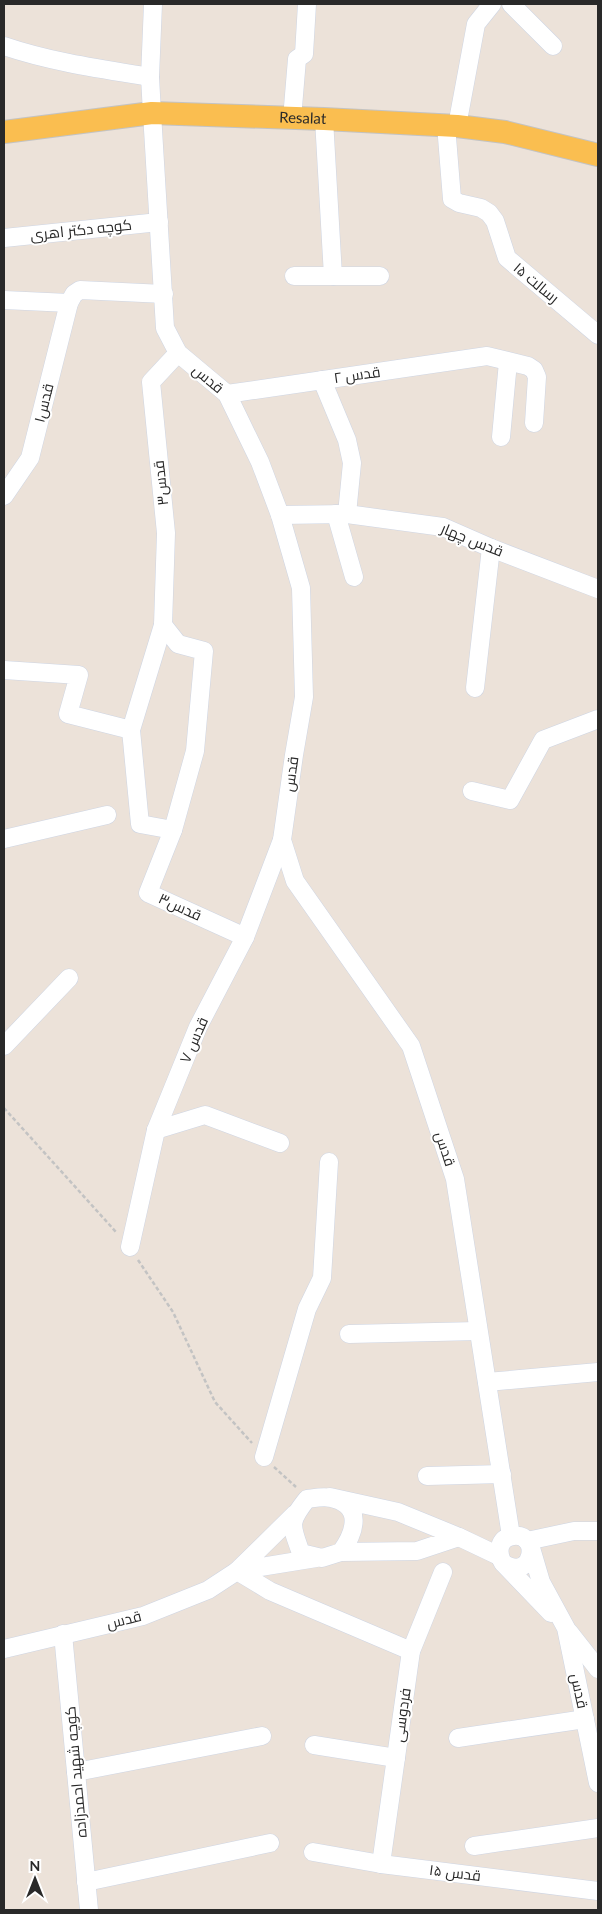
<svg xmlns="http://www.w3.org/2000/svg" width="602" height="1914" font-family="Lato,Cairo,sans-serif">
<rect width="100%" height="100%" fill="#ece2d9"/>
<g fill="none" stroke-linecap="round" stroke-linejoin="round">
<defs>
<g id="minor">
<polyline points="153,4 150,77 152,113 165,328 178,353 227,394 260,462 280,515 301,588 304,697 294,755 282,840 295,881 411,1046 455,1179 511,1536"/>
<polyline points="511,4 553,46"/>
<path d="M4,46C51,62 101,69 150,77"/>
<polyline points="292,119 297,59 304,54 307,4"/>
<polyline points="324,119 333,276"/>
<polyline points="446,125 452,199 459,203 481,208 489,213 495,221 507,258 598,335"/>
<polyline points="457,126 476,24 492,4"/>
<polyline points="4,238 159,222"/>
<polyline points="294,276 380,276"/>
<polyline points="4,300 69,303"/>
<polyline points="322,380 347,440 352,463 347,514"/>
<polyline points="227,394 487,356 528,366 534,370 537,377 534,423"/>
<polyline points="501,437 508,362"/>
<polyline points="4,496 30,458 69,303 74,294 80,290 164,294"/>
<polyline points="336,514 354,577"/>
<polyline points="280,515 347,514 443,527 491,548 598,589"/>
<polyline points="163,625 178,644 204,651 195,751 173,830 148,893 245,937"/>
<polyline points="4,670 79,675 68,714 131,730"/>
<polyline points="475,688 491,548"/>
<polyline points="472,791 510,800 543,740 598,719"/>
<polyline points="173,830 140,824 131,730 163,625 166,533 151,382 178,353"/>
<polyline points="4,839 107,815"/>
<polyline points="4,1046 69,978"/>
<polyline points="156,1130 205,1115 280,1143"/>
<polyline points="130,1247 156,1130 198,1027 245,937 282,840"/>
<polyline points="349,1334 478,1331"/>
<polyline points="487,1382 598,1372"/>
<polyline points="264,1457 307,1309 322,1278 329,1162"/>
<polyline points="427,1476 502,1474"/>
<path d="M330,1497L398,1512L459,1537L417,1551L341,1552L322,1558L301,1553C291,1525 288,1523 307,1499C315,1498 324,1496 331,1498C363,1505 356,1531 341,1552"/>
<polyline points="295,1514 237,1571 316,1558"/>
<polyline points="459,1537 499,1556"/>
<polyline points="527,1541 574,1531 598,1531"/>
<polyline points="531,1548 541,1582 566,1628 598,1783"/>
<path d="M503,1563C534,1583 541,1532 513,1536C498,1538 497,1553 503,1563L551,1613"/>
<polyline points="569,1632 598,1669"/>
<polyline points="63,1634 89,1910"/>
<polyline points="4,1649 143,1616 208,1590 237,1571 270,1591 411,1651"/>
<polyline points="458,1738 585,1719"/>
<polyline points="314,1745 396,1758"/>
<polyline points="76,1772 262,1736"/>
<polyline points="474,1846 598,1828"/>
<polyline points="313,1852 381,1864 598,1891"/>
<polyline points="381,1864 411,1651 443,1572"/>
<polyline points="86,1882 270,1843"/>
</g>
<g id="major">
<path id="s1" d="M4,132L152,113L324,119L457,126L505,132L598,155"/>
</g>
</defs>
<use href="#minor" stroke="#ced5e3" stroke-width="19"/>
<use href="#major" stroke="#c3c3c3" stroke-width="24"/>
<g stroke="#c3c3c3" stroke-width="2.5" stroke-dasharray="4 2.5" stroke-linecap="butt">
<polyline points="4,1108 116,1232"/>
<polyline points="138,1260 173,1312 215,1402 252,1443"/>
<polyline points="274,1467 296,1487"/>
</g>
<use href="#minor" stroke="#fff" stroke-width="18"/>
<use href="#major" stroke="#fabe50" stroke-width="22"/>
</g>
<g text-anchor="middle" stroke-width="4" stroke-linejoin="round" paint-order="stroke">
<g font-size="15" fill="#292929" stroke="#fff">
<text dy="5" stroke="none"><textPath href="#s1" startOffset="300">Resalat</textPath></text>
<text transform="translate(81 230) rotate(-6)" y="5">کوچه دکتر اهری</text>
<text transform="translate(536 283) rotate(40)" y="5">رسالت ۱۵</text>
<text transform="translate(357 375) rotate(-8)" y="5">قدس ۲</text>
<text transform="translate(208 379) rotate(40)" y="5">قدس</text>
<text transform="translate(44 403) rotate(-76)" y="5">قدس۱</text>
<text transform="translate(161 483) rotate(-96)" y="5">قدس۳</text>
<text transform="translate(472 540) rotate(22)" y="5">قدس چهار</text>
<text transform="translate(291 774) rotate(-82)" y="5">قدس</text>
<text transform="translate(180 907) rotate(25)" y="5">قدس۳</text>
<text transform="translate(194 1040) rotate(-66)" y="5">قدس ۷</text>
<text transform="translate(445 1149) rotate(72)" y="5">قدس</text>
<text transform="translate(124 1620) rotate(-14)" y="5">قدس</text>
<text transform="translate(579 1691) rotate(78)" y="5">قدس</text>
<text transform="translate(402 1715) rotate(-82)" y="5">فردوسی</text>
<text transform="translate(76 1772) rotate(-95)" y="5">کوچه شهید احمدزاده</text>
<text transform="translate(455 1873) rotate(7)" y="5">قدس ۱۵</text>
</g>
</g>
<rect width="602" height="1914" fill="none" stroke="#292929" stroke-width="10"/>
<g transform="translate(35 1879)" stroke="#ffffff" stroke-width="4" paint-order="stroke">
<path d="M0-4L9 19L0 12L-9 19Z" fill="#292929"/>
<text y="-8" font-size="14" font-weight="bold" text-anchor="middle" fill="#292929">N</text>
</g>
</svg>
